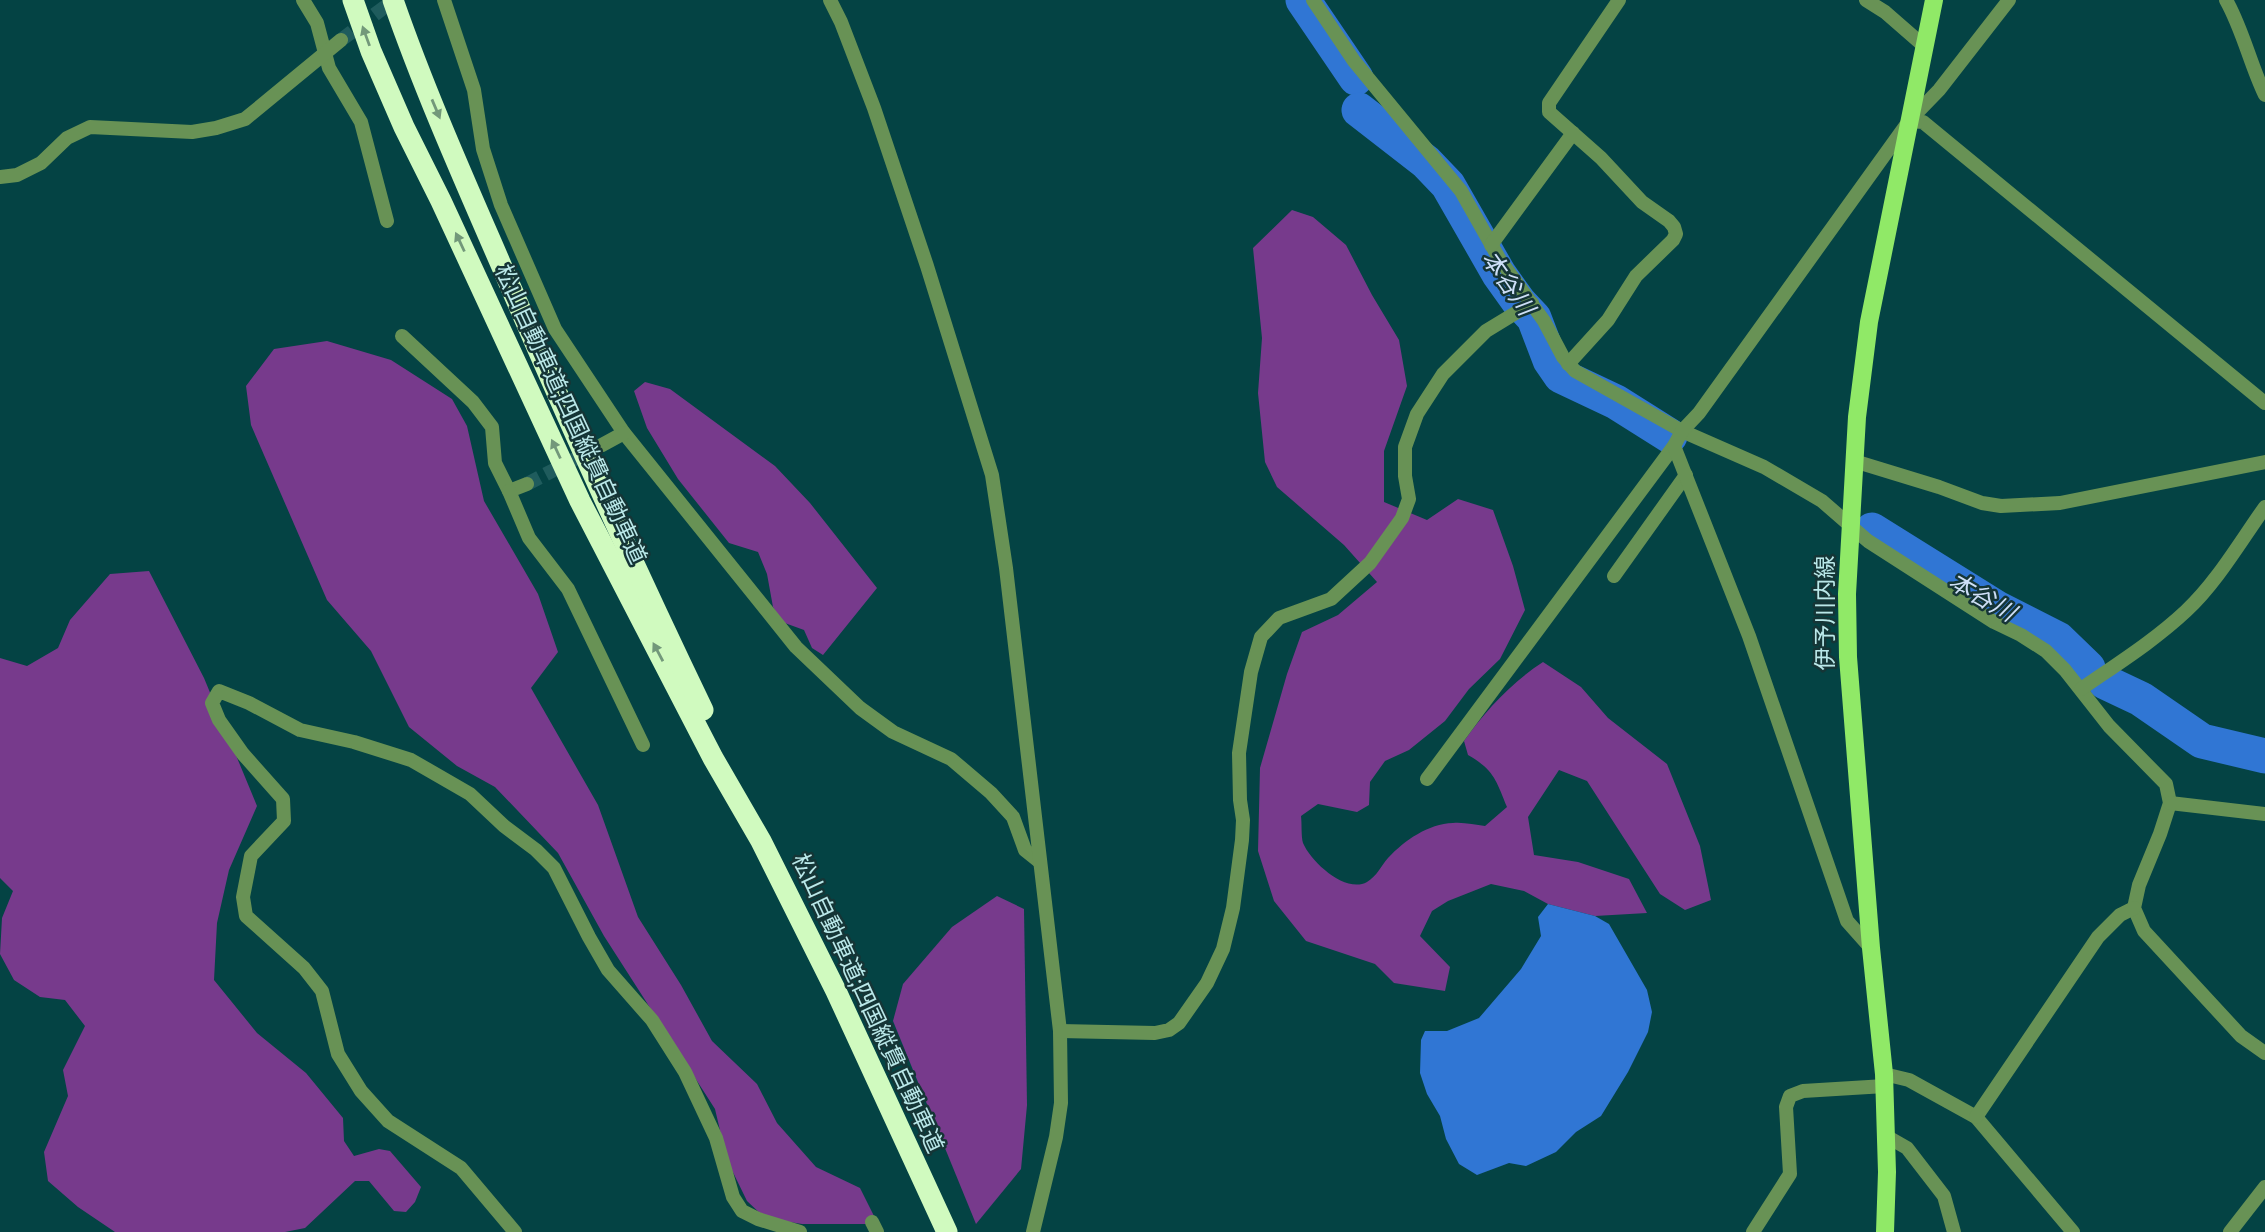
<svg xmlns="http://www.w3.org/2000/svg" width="2265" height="1232" font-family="'Fira Sans Condensed','Noto Sans JP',sans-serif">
<rect width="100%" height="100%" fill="#044344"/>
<g fill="#773a8c">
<path d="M1292,210L1313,217L1346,245L1372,295L1399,340L1407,386L1384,451V502L1427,520L1458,499L1493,510L1513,566L1525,610L1500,659L1469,689L1445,721L1409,750L1385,761L1370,782L1369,805L1357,812L1318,804L1301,816C1302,824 1301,836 1303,843C1311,862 1346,894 1367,882C1377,876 1381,866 1388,858C1405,840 1428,824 1453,823C1464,822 1475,825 1485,826L1507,807C1496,780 1494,770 1468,755L1464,741C1485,711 1512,682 1543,662L1581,687L1608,718L1667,764L1700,846L1711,900L1685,910L1660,894L1587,781L1559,770L1528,817L1534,855L1578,862L1629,879L1647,913L1595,916L1548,904L1524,891L1491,884L1448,901L1432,911L1420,936L1450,967L1445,991L1394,983L1375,964L1306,941L1274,901L1258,851L1260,768L1287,674L1302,632L1338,615L1377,582L1344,545L1277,487L1265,462L1258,393L1262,338L1253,248Z"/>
<polygon points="327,341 391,360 452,399 467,426 484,501 538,594 558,652 531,688 598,805 638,917 681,985 712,1041 757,1084 777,1123 816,1167 860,1188 878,1224 802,1224 765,1218 747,1201 727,1160 715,1109 604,936 558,853 495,787 457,766 409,727 371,651 327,600 251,425 246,386 274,349"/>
<polygon points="645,382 670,389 775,466 810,503 877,588 823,655 812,648 804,630 782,622 773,607 767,574 758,552 729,543 678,479 647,428 634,391"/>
<polygon points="149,571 204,678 257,806 229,870 217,923 214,980 257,1033 306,1073 343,1118 344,1141 354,1156 379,1149 390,1151 421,1187 415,1202 406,1212 394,1211 369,1181 355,1181 305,1228 285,1232 115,1232 78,1207 48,1181 44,1152 68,1096 63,1070 85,1026 65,1000 40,997 14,980 0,954 2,918 13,891 0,878 0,658 27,666 58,648 70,620 110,574"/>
<polygon points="997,896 1024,909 1027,1105 1021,1169 976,1224 893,1021 903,984 952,927"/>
</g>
<polygon fill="#3076d4" points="1548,904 1595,916 1609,924 1647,990 1652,1012 1648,1032 1628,1072 1601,1116 1576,1132 1556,1152 1526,1166 1509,1163 1477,1175 1459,1164 1446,1139 1440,1116 1427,1094 1420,1073 1421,1040 1425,1031 1447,1031 1479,1018 1521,969 1541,936 1538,917"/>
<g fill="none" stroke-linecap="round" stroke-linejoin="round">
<g stroke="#3076d4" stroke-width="35">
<polyline points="1303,0 1356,78"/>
<polyline points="1359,110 1426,162 1448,185 1499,274 1519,302 1534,318 1550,360 1561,376 1616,402 1670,436"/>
<polyline points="1872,530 1997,608 2058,639 2088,668"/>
<polyline points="2105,682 2141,699 2202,741 2265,756"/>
</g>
<g stroke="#1f5c5d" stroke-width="14" stroke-dasharray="14 7" stroke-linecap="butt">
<polyline points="341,40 394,0"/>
<polyline points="527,484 602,445"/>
</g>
<g stroke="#689255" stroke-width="14">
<polyline points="303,0 317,23 329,68 361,122 387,221"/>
<polyline points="444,0 474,90 483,149 501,205 555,329 624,433 796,647 860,708 893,732 951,759 991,793 1013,817 1025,850 1040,862"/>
<polyline points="830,0 841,22 874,108 927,266 992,475 1006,568 1060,1031 1061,1103 1056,1137 1033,1232"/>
<polyline points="1313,0 1354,61 1461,191 1500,260 1544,321 1563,357 1575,371 1682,431 1764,467 1822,501 1868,541 1994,622 2021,635 2046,651 2065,670 2109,726 2166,784 2170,803 2160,834 2139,885 2134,908 2144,931 2241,1036 2265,1053"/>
<polyline points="1866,0 1885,12 1924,46"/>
<path d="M2226,0C2243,30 2250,64 2265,95"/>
<polyline points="1909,121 1923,122 2265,403"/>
<polyline points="0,177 17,175 41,163 67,138 90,127 192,132 216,128 245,119 341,40"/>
<polyline points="1491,245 1573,133"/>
<polyline points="402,336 473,402 492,427 495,463 509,491 527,484"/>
<polyline points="1568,364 1608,320 1636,276 1673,240 1676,234 1674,227 1669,221 1642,202 1601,158 1549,112 1549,103 1619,0"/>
<polyline points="602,445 624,433"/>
<polyline points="1854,461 1939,487 1982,503 2001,506 2060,503 2265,462"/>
<polyline points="509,491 529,538 568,589 643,745"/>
<polyline points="1614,576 1686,475"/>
<path d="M2081,689C2117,664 2154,641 2186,611C2217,582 2240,542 2265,507"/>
<polyline points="1427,779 1674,446"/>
<polyline points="2170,803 2265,814"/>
<polyline points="1871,948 1847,921 1749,636 1674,446 1682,431 1699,413 1909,121 1939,90 2009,0"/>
<polyline points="1060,1031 1155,1033 1169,1030 1179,1023 1207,983 1223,949 1233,908 1242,840 1243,820 1240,800 1239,753 1251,672 1261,637 1279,618 1331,599 1370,563 1402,518 1409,499 1405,476 1405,447 1417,414 1443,374 1486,331 1532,303"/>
<polyline points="1884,1074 1909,1080 1976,1117 2073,1232"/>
<polyline points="1976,1117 2098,937 2120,915 2134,908"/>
<polyline points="1886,1136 1907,1148 1944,1196 1954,1232"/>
<polyline points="872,1222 877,1232"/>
<polyline points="515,1232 461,1168 388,1121 361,1091 338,1054 322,991 304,968 246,916 243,897 251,856 284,821 283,799 243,754 219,720 212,703 219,691 249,703 300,730 354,742 411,760 470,794 504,826 536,850 554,868 589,937 608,970 652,1020 685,1072 716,1138 733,1197 742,1211 758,1219 800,1232"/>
<polyline points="1753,1232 1790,1174 1786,1107 1790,1096 1803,1091 1885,1086"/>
<polyline points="2230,1232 2265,1187"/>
</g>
<polyline stroke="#90e967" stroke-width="18" points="1885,1232 1887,1172 1884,1074 1871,948 1848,657 1847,594 1857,417 1869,322 1934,0"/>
<g stroke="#d0fabf" stroke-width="21">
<polyline points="353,0 371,51 404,127 441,201 580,501 713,758 761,841 836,991 947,1232"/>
<path d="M393,0C427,98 471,195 512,290C573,431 636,571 703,710"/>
</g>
</g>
<defs><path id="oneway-solid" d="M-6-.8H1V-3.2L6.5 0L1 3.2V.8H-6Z" transform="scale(1.75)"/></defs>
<g fill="#72987a">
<use href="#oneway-solid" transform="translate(366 36) rotate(-110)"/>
<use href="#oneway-solid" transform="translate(436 109) rotate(67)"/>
<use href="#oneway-solid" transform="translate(460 242) rotate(-115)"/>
<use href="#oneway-solid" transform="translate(556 449) rotate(-115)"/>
<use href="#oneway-solid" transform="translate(658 652) rotate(-118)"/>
</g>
<g text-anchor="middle" stroke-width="5" stroke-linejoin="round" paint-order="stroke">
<g font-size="23" fill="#bae8e9" stroke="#153536">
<text transform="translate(571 414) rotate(65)" y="8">松山自動車道;四国縦貫自動車道</text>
<text transform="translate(1825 613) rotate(-90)" y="8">伊予川内線</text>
<text transform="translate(868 1003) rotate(65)" y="8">松山自動車道;四国縦貫自動車道</text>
</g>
<g font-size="24" font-style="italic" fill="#cedff7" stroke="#153536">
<text transform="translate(1508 283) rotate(55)" y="8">本谷川</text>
<text transform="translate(1982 597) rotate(30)" y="8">本谷川</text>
</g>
</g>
</svg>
